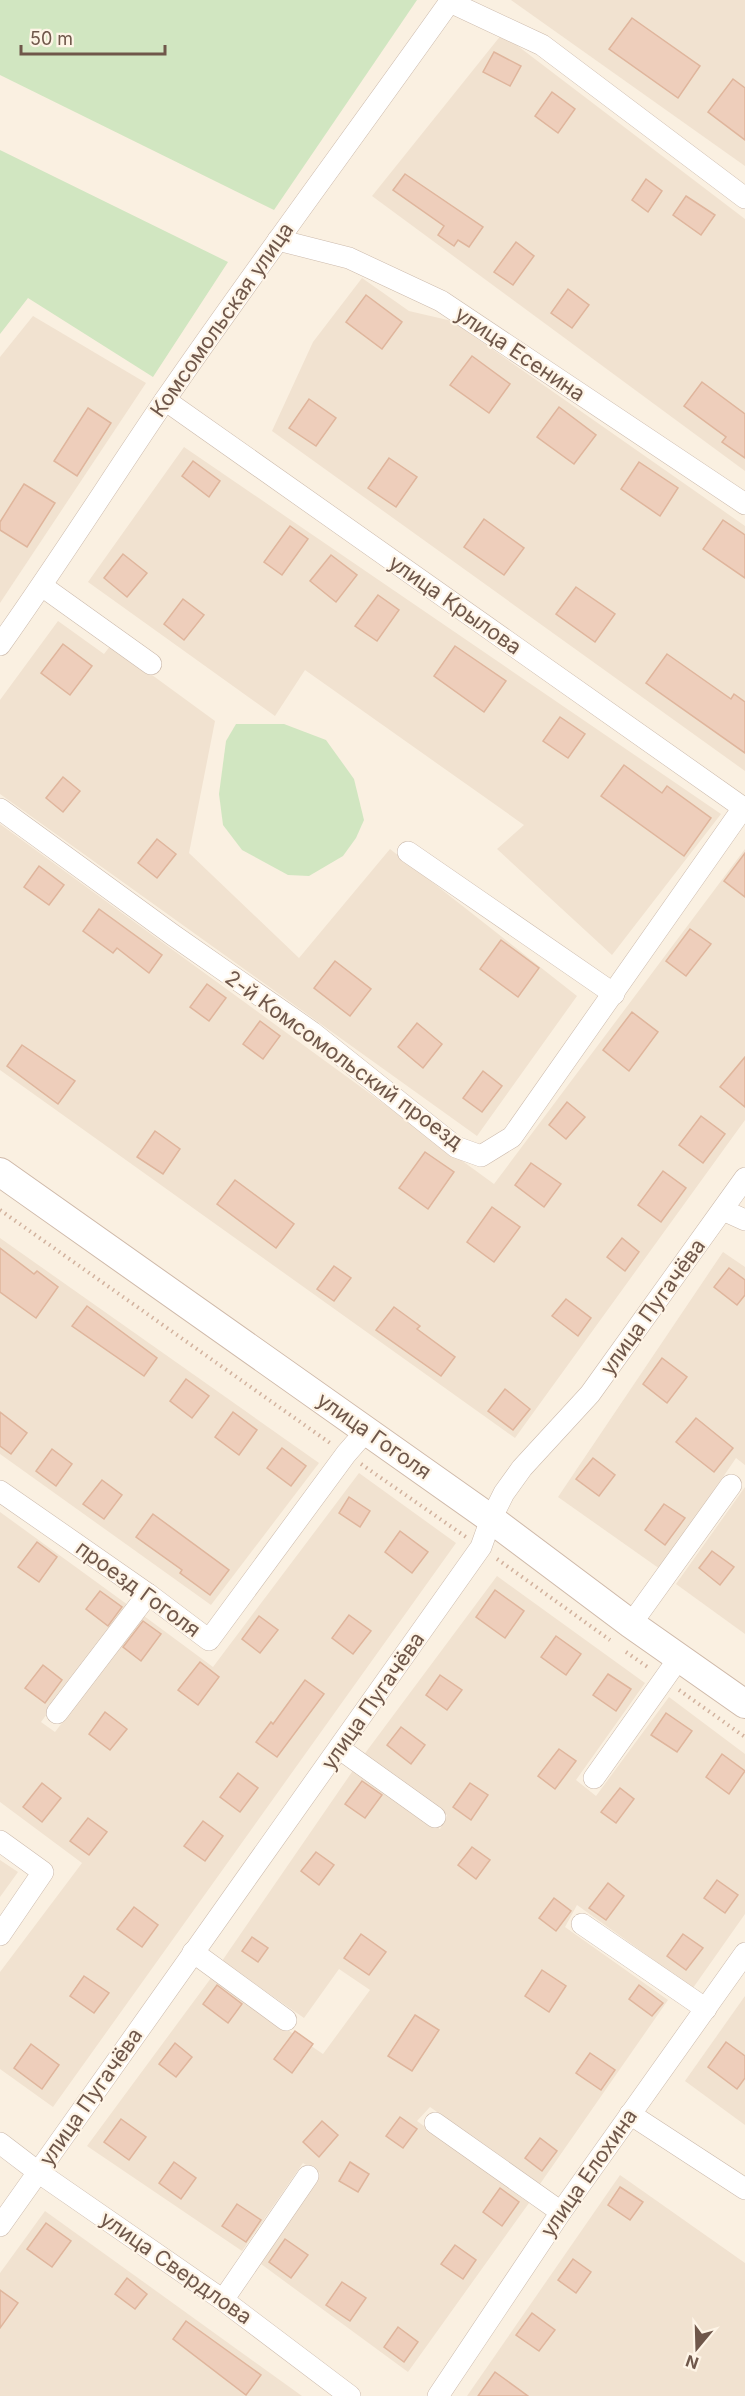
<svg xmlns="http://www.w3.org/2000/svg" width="745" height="2396" font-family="Inter,sans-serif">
<rect width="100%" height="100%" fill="#faf0e1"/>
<g fill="#f1e2d0">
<polygon points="511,0 745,0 745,166"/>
<polygon points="502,34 745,219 745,471 372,196"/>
<polygon points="362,278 409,311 452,321 745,526 745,771 272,431 313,342"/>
<polygon points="33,316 146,383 0,603 0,357"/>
<polygon points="184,447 721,814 612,955 497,849 524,825 305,670 275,716 88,582"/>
<polygon points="58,621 104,654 111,645 215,721 189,853 299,958 390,849 577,996 477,1136 0,794 0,700"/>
<polygon points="0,824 494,1184 745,849 745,1120 515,1438 0,1070"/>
<polygon points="0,1238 319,1463 211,1605 0,1454"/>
<polygon points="723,1252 745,1267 745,1465 736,1458 660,1569 558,1497"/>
<polygon points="359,1473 456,1543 53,2107 0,2069 0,1972 82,1863 0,1802 0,1512 128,1605 41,1722 55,1732 144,1616 213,1667"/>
<polygon points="745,1487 745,1634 676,1584"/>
<polygon points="497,1576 645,1683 576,1780 596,1796 669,1697 745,1754 745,1914 693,1988 577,1905 565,1927 668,2000 540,2184 430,2107 417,2121 529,2203 408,2372 261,2264 320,2173 303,2163 242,2251 87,2146 211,1978 323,2054 370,1990 339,1969 304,2018 222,1961 354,1769 440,1829 447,1815 363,1756"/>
<polygon points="0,1860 18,1872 0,1897"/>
<polygon points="745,1996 745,2125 685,2081"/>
<polygon points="620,2175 745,2263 745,2396 467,2396"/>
<polygon points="45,2211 302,2396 0,2396 0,2273"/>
</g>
<g fill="#d1e6c1">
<polygon points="0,0 417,0 274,210 0,75"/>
<polygon points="0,150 228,262 153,377 28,298 0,334"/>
<polygon points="236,724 284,724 326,740 354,779 364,820 356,838 343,856 309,876 288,875 242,850 223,825 219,794 226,741"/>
</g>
<g fill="#eecebb" stroke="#dfb59c" stroke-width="1.5">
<polygon points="632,18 700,66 678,98 609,49"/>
<polygon points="494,52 521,66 510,86 483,72"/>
<polygon points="733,79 745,88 745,140 708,112"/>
<polygon points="552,92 575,109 558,133 535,116"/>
<polygon points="405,174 483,227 469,247 458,240 454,246 438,235 444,226 393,190"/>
<polygon points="646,179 662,191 648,212 632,200"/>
<polygon points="686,196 715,215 701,235 673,215"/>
<polygon points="516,242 534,256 513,285 494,272"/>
<polygon points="568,289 589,305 572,328 551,313"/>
<polygon points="366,295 402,322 382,349 346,322"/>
<polygon points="472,356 510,384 489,413 450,385"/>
<polygon points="702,382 745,414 745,458 722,442 726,437 684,406"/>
<polygon points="309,399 336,418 316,446 289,428"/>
<polygon points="559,407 596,435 574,464 537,437"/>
<polygon points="88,408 111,423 77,476 54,461"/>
<polygon points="389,458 417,477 396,507 368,488"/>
<polygon points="193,461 220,481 209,497 182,476"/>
<polygon points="639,462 678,488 660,516 621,489"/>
<polygon points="24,484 55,503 27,547 0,530 0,522"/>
<polygon points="484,519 524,548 504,575 464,547"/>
<polygon points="723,520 745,535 745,578 703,549"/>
<polygon points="290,526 308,539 282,575 264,562"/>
<polygon points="123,554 147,573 127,597 104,578"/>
<polygon points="331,555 357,575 336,602 310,581"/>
<polygon points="576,587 615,614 595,642 556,614"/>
<polygon points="378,595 399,610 377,641 355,626"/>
<polygon points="183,599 204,615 184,640 164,624"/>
<polygon points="63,644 92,666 70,695 41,673"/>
<polygon points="455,646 506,681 484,712 434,676"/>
<polygon points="667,654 731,699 734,694 745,702 745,753 646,683"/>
<polygon points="560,717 585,734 568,758 543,741"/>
<polygon points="624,765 662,793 667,786 711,818 684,856 601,796"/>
<polygon points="63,777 80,791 63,812 46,798"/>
<polygon points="157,839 176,854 157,878 138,863"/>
<polygon points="745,853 745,897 724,881"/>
<polygon points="39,866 64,885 49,905 24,887"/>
<polygon points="99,909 162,955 149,973 117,948 113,953 83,931"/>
<polygon points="690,929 711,944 686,976 666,961"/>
<polygon points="501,940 539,968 518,997 480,969"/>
<polygon points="335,961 371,989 350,1016 314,988"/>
<polygon points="207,984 226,998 209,1021 190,1007"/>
<polygon points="632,1012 658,1032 629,1071 603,1050"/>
<polygon points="260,1021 280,1036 263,1059 243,1044"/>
<polygon points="417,1023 442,1044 423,1068 398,1047"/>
<polygon points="22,1045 75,1081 58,1104 7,1066"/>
<polygon points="745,1057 745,1107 720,1087"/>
<polygon points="483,1071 502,1086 482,1112 463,1098"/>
<polygon points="567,1102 585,1117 566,1139 549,1125"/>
<polygon points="701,1116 725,1134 703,1163 679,1145"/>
<polygon points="155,1131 180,1149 163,1174 137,1157"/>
<polygon points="425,1152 454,1172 428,1209 399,1188"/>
<polygon points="531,1163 561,1184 544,1207 515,1185"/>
<polygon points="663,1171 686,1188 661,1222 638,1205"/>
<polygon points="235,1180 294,1224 276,1248 217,1204"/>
<polygon points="492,1207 520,1227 494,1262 467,1242"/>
<polygon points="622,1238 639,1252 625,1271 607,1257"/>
<polygon points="0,1248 34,1274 37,1271 58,1287 36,1318 0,1292"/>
<polygon points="334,1266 351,1278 334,1301 317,1289"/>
<polygon points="729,1268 745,1280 745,1295 737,1305 714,1287"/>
<polygon points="566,1299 591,1318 578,1336 552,1316"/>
<polygon points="87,1306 157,1358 144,1376 72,1326"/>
<polygon points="394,1307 420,1326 417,1329 455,1357 441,1376 376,1330"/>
<polygon points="662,1358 687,1377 667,1403 643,1384"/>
<polygon points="186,1379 209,1396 192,1418 170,1401"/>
<polygon points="505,1389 530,1409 513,1430 488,1411"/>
<polygon points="0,1412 27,1433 11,1454 0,1446"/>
<polygon points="233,1412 257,1430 239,1455 215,1437"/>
<polygon points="696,1418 733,1448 714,1472 676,1442"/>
<polygon points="282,1448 306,1466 291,1486 267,1468"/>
<polygon points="52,1449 72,1464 56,1486 36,1471"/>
<polygon points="593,1458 615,1475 599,1496 576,1479"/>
<polygon points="102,1480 122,1495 104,1519 83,1504"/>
<polygon points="349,1497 370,1511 360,1527 339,1513"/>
<polygon points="664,1504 685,1518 665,1545 645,1530"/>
<polygon points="153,1514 229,1570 210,1595 180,1573 182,1570 136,1537"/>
<polygon points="400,1531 428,1552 412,1573 385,1552"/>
<polygon points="37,1542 57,1557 39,1582 18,1567"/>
<polygon points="712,1551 734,1567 720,1585 699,1568"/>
<polygon points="495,1590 524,1611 505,1638 476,1617"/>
<polygon points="100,1591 122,1607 108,1626 86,1609"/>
<polygon points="349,1615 371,1631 353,1654 332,1638"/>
<polygon points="259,1616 278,1630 260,1653 242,1639"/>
<polygon points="143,1621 161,1634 141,1661 123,1647"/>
<polygon points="556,1636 581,1654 566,1675 541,1657"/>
<polygon points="200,1662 219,1677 198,1705 178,1690"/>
<polygon points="43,1665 62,1680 45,1703 25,1688"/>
<polygon points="608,1674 631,1689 616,1711 593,1695"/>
<polygon points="440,1675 462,1690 447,1710 426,1695"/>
<polygon points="305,1680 324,1694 277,1757 256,1742 271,1722 273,1724"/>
<polygon points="105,1712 127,1729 110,1750 89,1734"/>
<polygon points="666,1713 692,1731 677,1752 651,1735"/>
<polygon points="401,1727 425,1745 411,1764 387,1745"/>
<polygon points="559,1749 576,1761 555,1789 538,1776"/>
<polygon points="722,1754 745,1771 729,1794 706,1777"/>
<polygon points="238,1773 258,1788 240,1812 220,1797"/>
<polygon points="362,1781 382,1795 365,1818 345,1804"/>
<polygon points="42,1783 61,1798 42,1822 23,1807"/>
<polygon points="470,1783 488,1795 471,1820 453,1807"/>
<polygon points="620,1788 634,1799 616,1823 601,1812"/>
<polygon points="88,1818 107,1832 89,1855 70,1841"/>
<polygon points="203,1821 223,1836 205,1861 184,1846"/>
<polygon points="472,1847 490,1860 476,1879 458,1865"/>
<polygon points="316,1852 334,1865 319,1885 301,1871"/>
<polygon points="717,1880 738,1895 725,1913 704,1898"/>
<polygon points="608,1883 624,1896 606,1920 589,1908"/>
<polygon points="554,1898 571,1911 556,1931 539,1918"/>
<polygon points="134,1907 158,1925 142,1947 117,1929"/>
<polygon points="361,1934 386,1952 369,1975 344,1958"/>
<polygon points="683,1934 703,1948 686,1970 667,1956"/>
<polygon points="252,1937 268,1948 258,1962 242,1951"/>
<polygon points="542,1970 566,1986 549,2012 525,1996"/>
<polygon points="84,1976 109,1993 94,2013 70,1996"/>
<polygon points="217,1985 242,2004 228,2023 203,2004"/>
<polygon points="639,1985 663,2003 652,2016 629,1999"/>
<polygon points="415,2015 439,2030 412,2071 388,2056"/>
<polygon points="295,2031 313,2044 292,2073 274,2059"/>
<polygon points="726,2042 745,2056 745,2078 737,2089 708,2067"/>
<polygon points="175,2043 192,2057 176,2077 159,2064"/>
<polygon points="31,2044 59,2065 42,2089 14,2068"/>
<polygon points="590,2053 615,2070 601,2090 576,2073"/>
<polygon points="400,2117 417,2129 403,2148 386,2136"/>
<polygon points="121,2119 146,2137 129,2160 104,2142"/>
<polygon points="322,2121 338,2135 319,2157 303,2142"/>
<polygon points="540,2138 557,2151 542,2171 525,2158"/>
<polygon points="174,2162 196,2178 181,2199 159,2183"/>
<polygon points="350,2162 369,2174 358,2192 339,2181"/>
<polygon points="620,2187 643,2202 630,2220 608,2205"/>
<polygon points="500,2188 519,2202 502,2226 483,2212"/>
<polygon points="237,2204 261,2220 246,2242 222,2226"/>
<polygon points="46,2223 71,2241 52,2267 27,2249"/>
<polygon points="285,2239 308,2255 291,2278 269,2262"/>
<polygon points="455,2245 476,2260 463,2279 441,2264"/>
<polygon points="573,2259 591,2272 576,2293 558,2280"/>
<polygon points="127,2278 147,2294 135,2309 115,2294"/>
<polygon points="342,2282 366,2298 350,2321 326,2305"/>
<polygon points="0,2290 18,2303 0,2328"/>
<polygon points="532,2313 555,2330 539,2351 516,2335"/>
<polygon points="186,2321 261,2375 246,2395 173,2339"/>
<polygon points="398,2327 418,2342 404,2362 384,2347"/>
<polygon points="495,2372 528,2396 478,2396"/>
</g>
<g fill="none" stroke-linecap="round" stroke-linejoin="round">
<defs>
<g id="street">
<polyline points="450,2 542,45 745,198"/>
<polyline points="278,240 349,258 441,301 745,504"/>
<polyline points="165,400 745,809"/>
<polyline points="42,586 151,664"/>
<path d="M0,645C57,565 110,481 165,400C258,265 356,134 451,0"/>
<polyline points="0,809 173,935 312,1032 456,1147 481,1156 512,1137 743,808"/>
<polyline points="408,852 614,994"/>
<polyline points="723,1210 745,1220"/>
<polyline points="0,1491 148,1594 209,1640 346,1454 366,1431"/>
<polyline points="631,1624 731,1485"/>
<polyline points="57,1713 148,1594"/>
<polyline points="340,1749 435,1817"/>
<polyline points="594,1778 679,1658"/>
<polyline points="0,1841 43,1872 0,1935"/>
<polyline points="582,1924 706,2009"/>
<polyline points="193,1952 286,2020"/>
<polyline points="630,2114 745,2189"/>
<polyline points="435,2123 561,2212"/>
<polyline points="0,2143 38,2172 223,2300 350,2396"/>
<polyline points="0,2226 481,1547 491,1519 504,1493 522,1468 590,1394 745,1178"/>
<polyline points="223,2300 308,2176"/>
<polyline points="438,2396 561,2212 745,1953"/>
</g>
<polyline id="secondary" points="0,1172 491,1519 631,1624 745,1704"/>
</defs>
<use href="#street" stroke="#ccbaac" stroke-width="22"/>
<use href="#secondary" stroke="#cfb9a9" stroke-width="30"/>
<g stroke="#d2b29e" stroke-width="4" stroke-dasharray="1.5 4.5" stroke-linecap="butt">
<polyline points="0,1210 330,1443"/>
<polyline points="361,1464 466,1537"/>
<polyline points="497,1559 610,1640"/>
<polyline points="626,1652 649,1668"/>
<polyline points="679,1690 745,1737"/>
</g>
<use href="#street" stroke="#fff" stroke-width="21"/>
<use href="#secondary" stroke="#fff" stroke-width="28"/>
</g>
<g text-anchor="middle" stroke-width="4.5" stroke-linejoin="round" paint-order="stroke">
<g font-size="21" fill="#6f574a" stroke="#fef4e6">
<text transform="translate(222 320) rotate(-55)" y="7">Комсомольская улица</text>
<text transform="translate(520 354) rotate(34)" y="7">улица Есенина</text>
<text transform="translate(455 605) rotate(35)" y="7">улица Крылова</text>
<text transform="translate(344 1060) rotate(36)" y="7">2-й Комсомольский проезд</text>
<text transform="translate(653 1307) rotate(-54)" y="7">улица Пугачёва</text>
<text transform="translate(374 1436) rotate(35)" y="7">улица Гоголя</text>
<text transform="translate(138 1589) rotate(36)" y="7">проезд Гоголя</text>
<text transform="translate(373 1701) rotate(-55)" y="7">улица Пугачёва</text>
<text transform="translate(91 2097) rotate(-55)" y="7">улица Пугачёва</text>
<text transform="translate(589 2173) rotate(-55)" y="7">улица Елохина</text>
<text transform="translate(176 2268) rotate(35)" y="7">улица Свердлова</text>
</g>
</g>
<g transform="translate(697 2348) rotate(199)" stroke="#fef4e6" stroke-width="4.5" paint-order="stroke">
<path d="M0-4.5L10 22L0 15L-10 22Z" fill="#6f574a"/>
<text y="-9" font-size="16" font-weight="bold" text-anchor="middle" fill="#6f574a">N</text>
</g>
<path d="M21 45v9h144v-9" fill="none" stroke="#6f574a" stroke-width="3"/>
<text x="30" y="45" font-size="18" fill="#6f574a" stroke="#fef4e6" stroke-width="4.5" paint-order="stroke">50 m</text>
</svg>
